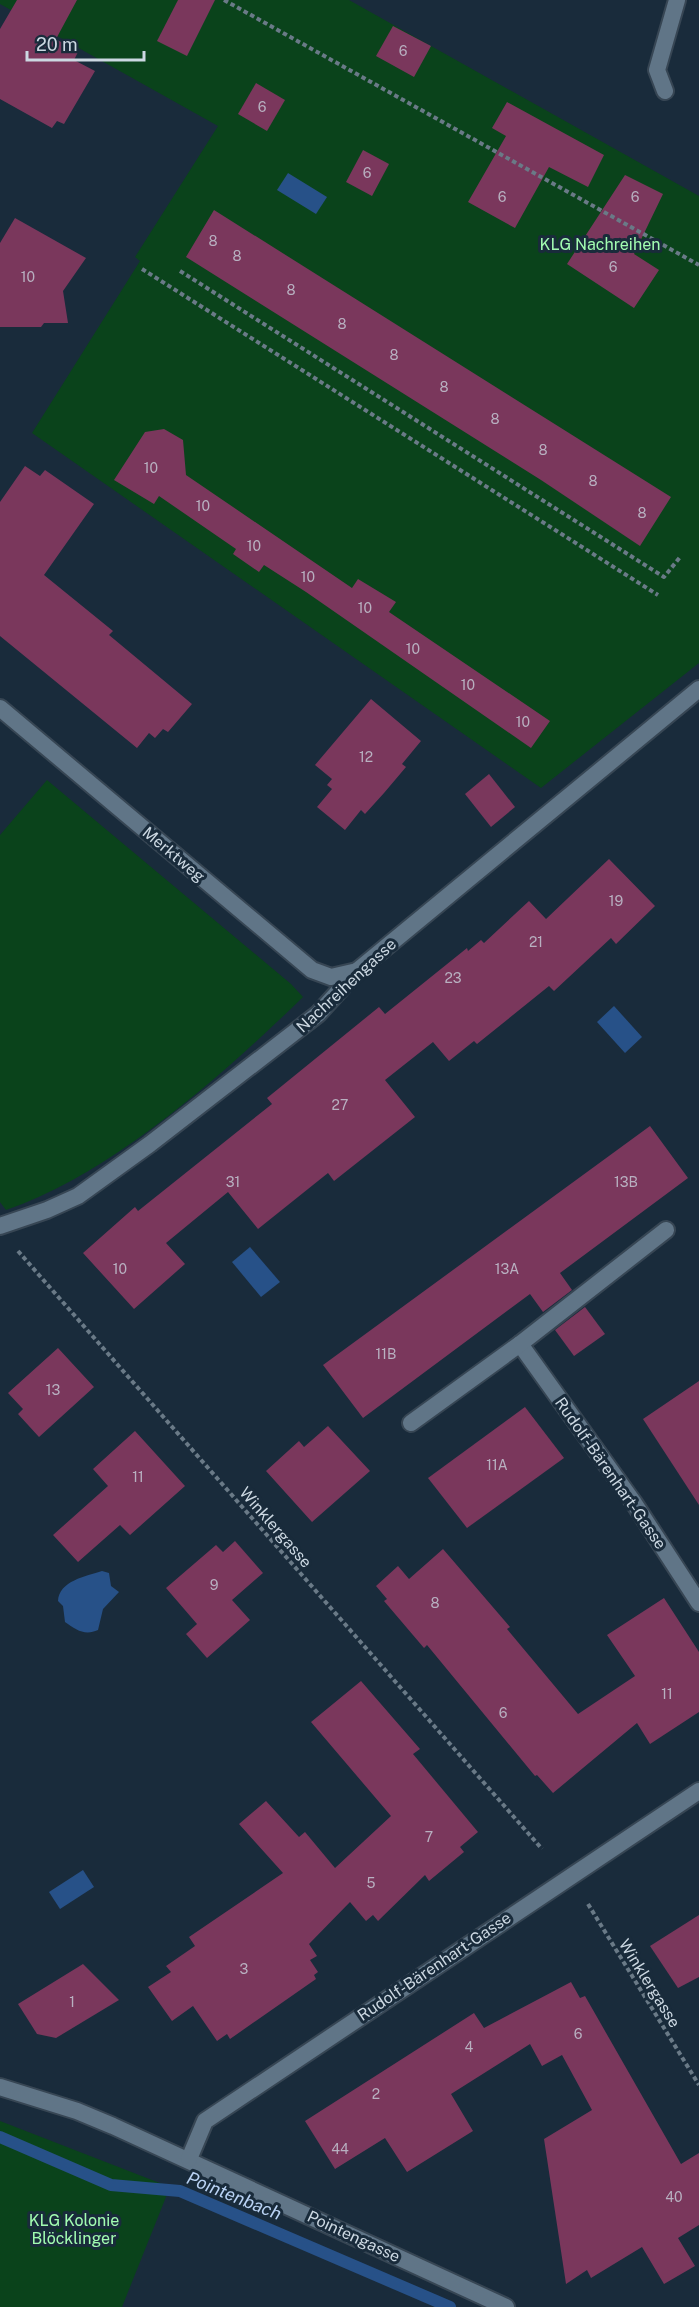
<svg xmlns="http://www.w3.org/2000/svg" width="699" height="2307" font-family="'Public Sans',sans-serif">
<rect width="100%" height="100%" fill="#192b3b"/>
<g fill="#0a431b">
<polygon points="0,0 349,0 699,196 699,663 541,788 32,433 140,261 135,257 218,126 0,4"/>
<path d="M47,780L291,984L303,997C223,1075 112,1174 6,1210L0,1202V835Z"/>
<polygon points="0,2121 170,2187 122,2307 0,2307"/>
</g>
<g fill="#275188">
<polygon points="288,173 327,197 316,214 277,190"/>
<polygon points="614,1006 642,1037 625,1053 597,1022"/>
<polygon points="250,1247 280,1282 261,1297 232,1262"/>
<path d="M102,1571L109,1573L111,1586L119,1592L103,1609L98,1630C85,1636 76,1630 65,1622L63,1606L58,1601C59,1581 86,1576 102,1571Z"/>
<polygon points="83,1870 94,1887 60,1909 49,1892"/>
</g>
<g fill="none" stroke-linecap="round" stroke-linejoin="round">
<polyline stroke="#275188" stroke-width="12" points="0,2137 111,2185 180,2191 450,2307"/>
</g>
<g fill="#7a375c">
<polygon points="17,0 77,0 56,39 78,52 74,60 95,71 64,124 57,121 52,128 0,99 0,29"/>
<polygon points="178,0 215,0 187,56 157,41"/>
<polygon points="393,26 431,46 414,77 376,56"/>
<polygon points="256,83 285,100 267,131 238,114"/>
<polygon points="507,102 604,155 588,187 549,167 515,228 468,202 506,136 492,128"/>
<polygon points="363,150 389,164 372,196 346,182"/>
<polygon points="625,175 663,194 634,254 659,270 634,308 567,264"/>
<polygon points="214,210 671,497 640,546 541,480 186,257"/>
<polygon points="15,218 86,258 63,291 68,323 44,323 41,327 0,327 0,243"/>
<polygon points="164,429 183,440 186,475 352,588 358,579 396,602 389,612 550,721 531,748 306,592 264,565 259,572 233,554 236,549 159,496 154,504 114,480 145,432"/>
<polygon points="25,466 40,476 45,470 94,504 44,575 113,631 109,635 192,704 168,732 163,729 155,738 149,733 137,748 0,636 0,502"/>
<polygon points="371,699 421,741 402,764 406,767 384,793 365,814 361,810 345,830 317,807 332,789 327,785 332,779 315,765"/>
<polygon points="489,774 515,807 491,827 465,794"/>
<polygon points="609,859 655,906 616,944 611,938 554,991 549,986 477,1044 474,1041 449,1061 433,1042 385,1080 415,1117 334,1181 328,1173 258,1229 228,1192 166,1243 185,1264 134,1309 83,1253 135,1207 138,1211 272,1104 267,1098 379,1007 385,1014 467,948 468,951 481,940 484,943 529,901 546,919"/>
<polygon points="650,1126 688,1178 560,1273 572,1290 543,1312 530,1294 363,1418 323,1365"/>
<polygon points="585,1307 605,1334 574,1356 555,1330"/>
<polygon points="58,1348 94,1387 39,1437 18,1414 23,1409 8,1393"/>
<polygon points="699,1381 699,1505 643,1419"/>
<polygon points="525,1407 564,1458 467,1528 428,1478"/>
<polygon points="328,1426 370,1471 312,1522 266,1471 299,1441 304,1447"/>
<polygon points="135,1431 185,1486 130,1535 120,1525 78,1562 53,1535 108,1486 93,1469"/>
<polygon points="235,1541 263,1573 232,1600 250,1620 207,1658 186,1634 197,1624 166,1588 216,1545 223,1552"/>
<polygon points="443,1549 510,1627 507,1629 578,1714 635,1676 607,1635 664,1598 699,1652 699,1712 650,1744 637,1723 553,1793 537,1775 535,1776 427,1645 424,1648 384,1601 387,1599 376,1586 398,1566 409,1579"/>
<polygon points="361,1681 420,1749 413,1754 478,1832 460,1847 464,1852 429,1881 425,1875 378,1921 373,1915 366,1921 350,1902 309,1944 317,1956 310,1960 318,1972 314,1975 316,1979 230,2039 227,2034 217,2041 193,2006 172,2021 148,1987 171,1972 166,1966 195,1946 189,1937 283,1873 239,1824 266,1801 299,1837 305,1832 335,1868 391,1816 311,1722"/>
<polygon points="699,1915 699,1977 678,1988 650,1946"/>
<polygon points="83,1964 119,2000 56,2038 37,2034 18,2004"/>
<polygon points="571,1982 580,1998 585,1996 681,2164 699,2153 699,2225 678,2238 695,2266 664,2284 642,2247 591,2278 587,2270 566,2284 544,2139 592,2110 562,2055 542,2066 530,2044 451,2094 473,2131 407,2172 385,2138 335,2169 305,2121 474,2013 484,2028"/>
</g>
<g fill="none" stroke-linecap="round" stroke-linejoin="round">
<defs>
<g id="minor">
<polyline points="665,91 657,70 677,0"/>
<polyline points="0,708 312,970 331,977 357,971"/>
<polyline points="0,1226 47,1210 78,1196 150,1144 318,1014 357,971 699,689"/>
<polyline points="520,1344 634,1503 699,1603"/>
<polyline points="411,1423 520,1344 666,1230"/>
<polyline points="0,2087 77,2111 113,2126 506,2307"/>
<polyline points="189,2159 205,2121 699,1791"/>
</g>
</defs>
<use href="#minor" stroke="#374654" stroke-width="20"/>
<g stroke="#6a7a87" stroke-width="4" stroke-dasharray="4.5 3" stroke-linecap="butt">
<polyline points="224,0 699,265"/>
<polyline points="142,269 658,595"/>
<polyline points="180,271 664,577 681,556"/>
<polyline points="18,1251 542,1849"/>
<polyline points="588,1904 699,2085"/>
</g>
<use href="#minor" stroke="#607587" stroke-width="16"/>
</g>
<g text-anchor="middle" stroke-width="6" stroke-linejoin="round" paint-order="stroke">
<g font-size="14" fill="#b8b0c0">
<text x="403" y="56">6</text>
<text x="262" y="112">6</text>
<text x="367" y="178">6</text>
<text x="502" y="202">6</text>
<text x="635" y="202">6</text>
<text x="213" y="246">8</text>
<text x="237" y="261">8</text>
<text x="613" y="272">6</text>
<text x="28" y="282">10</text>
<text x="291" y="295">8</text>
<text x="342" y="329">8</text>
<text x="394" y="360">8</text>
<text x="444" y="392">8</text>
<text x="495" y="424">8</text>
<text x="543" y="455">8</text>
<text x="151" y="473">10</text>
<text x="593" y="486">8</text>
<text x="203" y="511">10</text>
<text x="642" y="518">8</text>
<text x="254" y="551">10</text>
<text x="308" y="582">10</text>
<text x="365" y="613">10</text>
<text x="413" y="654">10</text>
<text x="468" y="690">10</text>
<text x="523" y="727">10</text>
<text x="366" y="762">12</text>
<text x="616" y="906">19</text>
<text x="536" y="947">21</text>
<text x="453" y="983">23</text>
<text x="340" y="1110">27</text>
<text x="233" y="1187">31</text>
<text x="626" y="1187">13B</text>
<text x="120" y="1274">10</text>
<text x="507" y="1274">13A</text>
<text x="386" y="1359">11B</text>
<text x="53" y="1395">13</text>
<text x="497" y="1470">11A</text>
<text x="138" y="1482">11</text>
<text x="214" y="1590">9</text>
<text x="435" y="1608">8</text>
<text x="667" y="1699">11</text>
<text x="503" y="1718">6</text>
<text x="429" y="1842">7</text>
<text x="371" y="1888">5</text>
<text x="244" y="1974">3</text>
<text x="72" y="2007">1</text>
<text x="578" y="2039">6</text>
<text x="469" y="2052">4</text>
<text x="376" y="2099">2</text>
<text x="340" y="2154">44</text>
<text x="674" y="2202">40</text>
</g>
<g font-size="16" fill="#a2fcb1" stroke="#192b3b">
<text x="600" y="250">KLG Nachreihen</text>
<text x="74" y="2226">KLG Kolonie<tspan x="74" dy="18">Blöcklinger</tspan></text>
</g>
<g font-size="16" fill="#ccd8e2" stroke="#192b3b">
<text transform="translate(174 854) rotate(40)" y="6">Merktweg</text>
<text transform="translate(346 985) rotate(-43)" y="6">Nachreihengasse</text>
<text transform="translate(611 1473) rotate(55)" y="6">Rudolf-Bärenhart-Gasse</text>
<text transform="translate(276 1527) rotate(49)" y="6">Winklergasse</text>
<text transform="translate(434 1966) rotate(-34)" y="6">Rudolf-Bärenhart-Gasse</text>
<text transform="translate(650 1983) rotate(58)" y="6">Winklergasse</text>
<text transform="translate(354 2236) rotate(25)" y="6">Pointengasse</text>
</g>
<g font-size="18" font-style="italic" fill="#b9d2f3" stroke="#192b3b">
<text transform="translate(234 2196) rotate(22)" y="6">Pointenbach</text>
</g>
</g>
<path d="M27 51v9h117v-9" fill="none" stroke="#ccd8e2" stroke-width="3"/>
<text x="36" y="51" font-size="18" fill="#ccd8e2" stroke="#192b3b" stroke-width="4.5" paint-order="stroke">20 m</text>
</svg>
